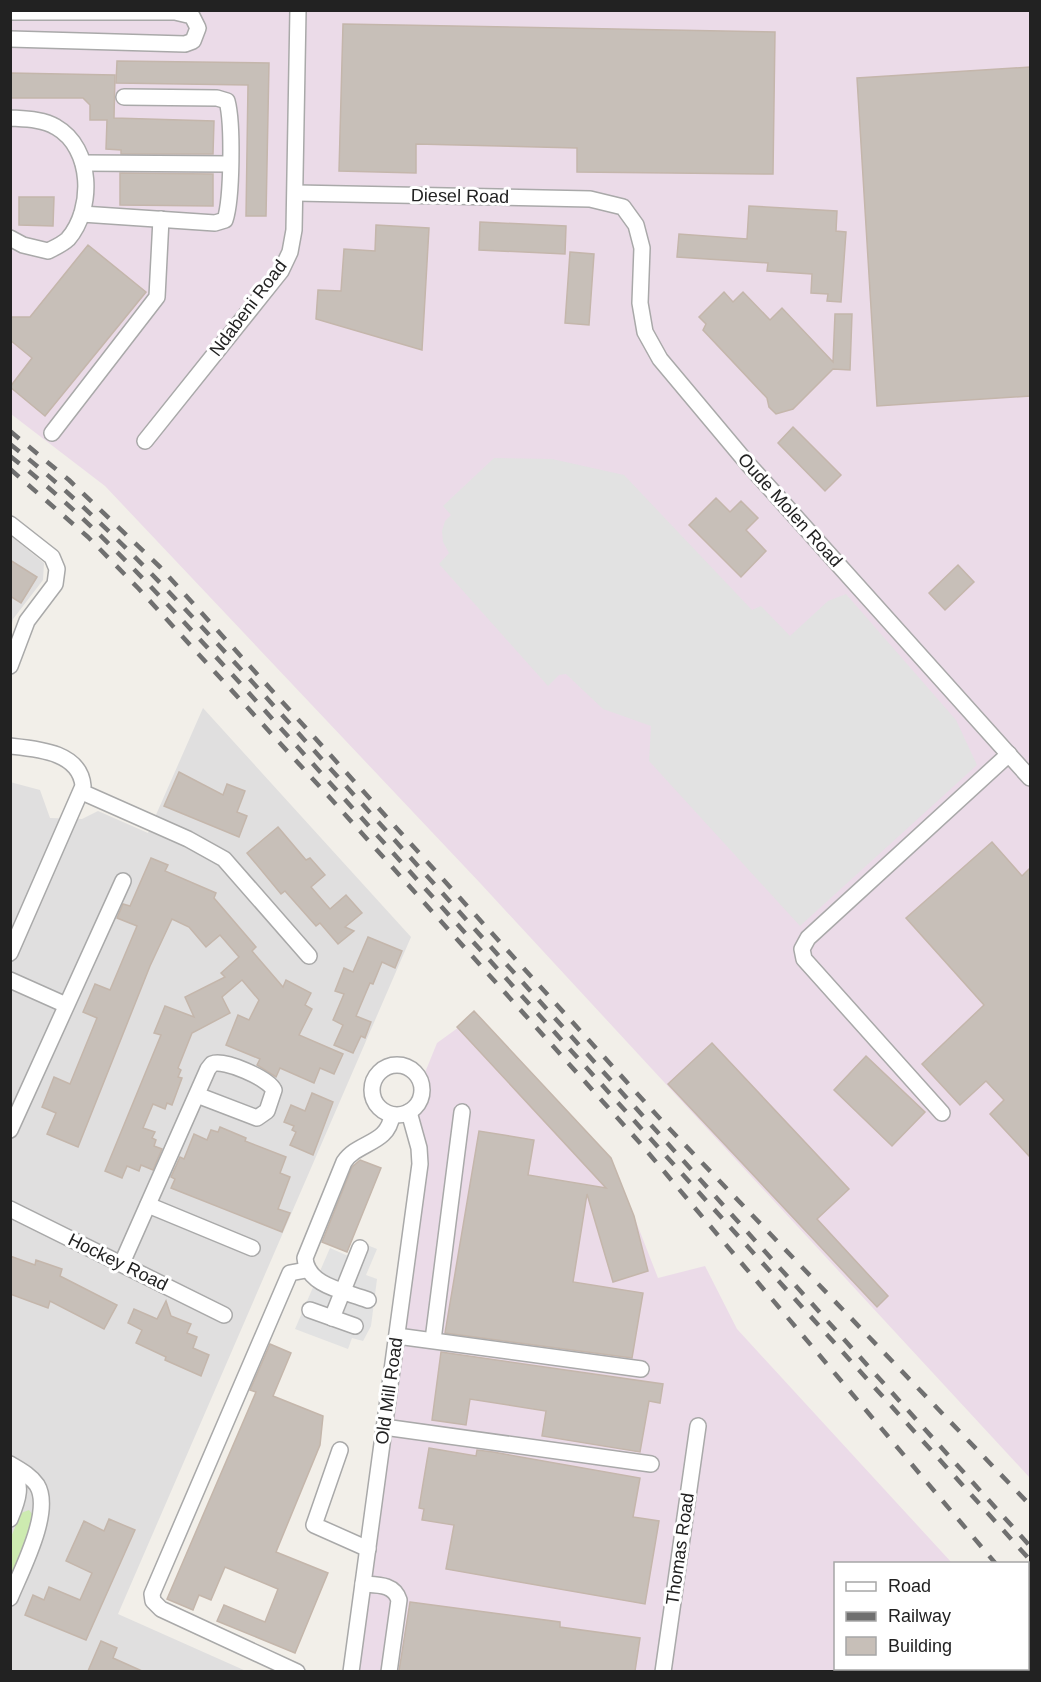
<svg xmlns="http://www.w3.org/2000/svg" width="1041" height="1682" font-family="Arial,sans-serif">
<rect width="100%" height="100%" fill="#f2efe9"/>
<g fill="#e0dfdf">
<polygon points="11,536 44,563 43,580 13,619 11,629"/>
<polygon points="203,708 411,937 118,1614 246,1671 11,1671 10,782 40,790 50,818 82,819 98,811 148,833"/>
</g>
<g fill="#ebdbe8">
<polygon points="10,11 1030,11 1030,1478 481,884 105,486 11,414"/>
<polygon points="477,1014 614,1165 658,1278 705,1266 737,1329 952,1563 836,1564 836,1668 1028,1668 1028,1646 1030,1649 1030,1672 351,1672 420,1164 409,1112 437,1043"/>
</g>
<polygon fill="#cdebb0" points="29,1510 36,1519 11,1579 11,1537 21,1513"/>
<g fill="#e2e2e2">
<polygon points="494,458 552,459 624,475 752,610 761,606 790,636 828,601 846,594 956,720 977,765 800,926 649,761 651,726 603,709 566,674 559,675 548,686 439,564 449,553 443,542 442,531 445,521 451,515 443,506"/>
<polygon points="357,1241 377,1249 366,1275 377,1279 371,1326 363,1341 352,1338 348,1349 295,1329 330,1248 348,1256"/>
</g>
<g fill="#c7bfb8" stroke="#c4b6ab" stroke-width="1.5">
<polygon points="343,24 775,32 773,174 577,172 577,148 416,144 416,173 339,171"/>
<polygon points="117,61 269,63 266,216 246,216 248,85 116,83"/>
<polygon points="1030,67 1030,396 877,406 857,78"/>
<polygon points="10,73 115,75 114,118 214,121 213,154 121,154 121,150 106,149 107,120 90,120 90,105 83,98 10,98"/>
<polygon points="120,173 213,174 213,206 120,205"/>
<polygon points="19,197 54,197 53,226 19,225"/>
<polygon points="749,206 837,211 836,231 846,232 841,302 827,301 828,294 811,293 812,274 767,271 768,263 677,257 679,234 747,239"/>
<polygon points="480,222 566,226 565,254 479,250"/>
<polygon points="376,225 429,228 422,350 316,319 318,290 341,291 344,249 375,251"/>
<polygon points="88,245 146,292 45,416 10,387 32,358 10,340 10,317 30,317"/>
<polygon points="570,252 594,254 589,325 565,323"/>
<polygon points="724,292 733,302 743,292 770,320 782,308 833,362 835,314 852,314 850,370 833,369 793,409 776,414 769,407 767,398 703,330 706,324 699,317"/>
<polygon points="793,427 841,475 825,491 778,443"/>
<polygon points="716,498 730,512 741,501 758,518 746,530 766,551 741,577 689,525"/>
<polygon points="10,560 37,577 21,603 10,596"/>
<polygon points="958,565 974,582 945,610 929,593"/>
<polygon points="179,772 223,795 227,784 245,791 237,812 247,816 239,837 164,806"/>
<polygon points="278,827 306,860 310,858 325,875 311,887 330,909 346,895 362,913 345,927 354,931 338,944 320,923 316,926 285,891 281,894 247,853"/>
<polygon points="992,842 1022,876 1030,868 1030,1157 990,1114 1004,1100 986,1081 960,1105 922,1064 984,1005 906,918"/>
<polygon points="151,858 168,865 165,871 216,893 214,898 256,947 252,951 283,987 286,980 311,993 305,1005 312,1009 299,1035 343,1054 334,1074 320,1068 314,1083 280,1068 276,1077 257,1065 260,1059 226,1045 238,1015 249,1020 259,1000 242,980 222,997 230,1013 192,1033 178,1068 181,1070 178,1077 182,1078 172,1105 167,1103 165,1109 153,1104 143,1128 155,1132 152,1138 156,1140 154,1146 162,1149 153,1170 141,1165 139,1171 127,1166 122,1178 105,1171 161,1035 154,1033 165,1006 194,1017 185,997 225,977 221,973 239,957 220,935 206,947 189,927 172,919 150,966 78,1147 47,1134 56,1113 42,1107 54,1077 70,1084 97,1018 83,1012 95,984 110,990 137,926 117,918 123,904 130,906"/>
<polygon points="368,937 402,951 395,968 382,962 373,984 370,983 356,1016 371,1022 365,1038 361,1036 353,1053 334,1045 343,1025 333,1020 344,994 335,991 344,968 353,972"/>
<polygon points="474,1011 611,1158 634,1216 648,1271 613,1282 587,1194 573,1282 643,1293 632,1358 445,1333 479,1131 534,1140 528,1175 606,1188 457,1027"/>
<polygon points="712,1043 849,1189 817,1219 888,1296 877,1307 668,1084"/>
<polygon points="866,1056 925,1112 892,1146 834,1090"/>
<polygon points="312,1093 333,1102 313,1155 290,1145 296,1132 292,1130 294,1126 284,1122 291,1105 305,1111"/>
<polygon points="220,1127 246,1138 245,1141 286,1157 280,1173 290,1177 278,1209 290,1213 282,1232 171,1188 175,1179 171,1177 180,1157 184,1159 194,1134 207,1140 211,1130 218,1132"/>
<polygon points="360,1160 381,1168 347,1252 322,1242 352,1167"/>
<polygon points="10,1256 35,1265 36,1260 62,1269 60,1276 117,1305 104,1329 50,1301 48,1308 10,1294"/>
<polygon points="166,1301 171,1316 191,1324 187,1333 197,1337 193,1348 209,1355 201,1376 165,1360 166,1357 136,1343 142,1330 128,1323 134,1309 157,1319"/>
<polygon points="270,1344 291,1353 273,1396 323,1416 320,1445 276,1552 328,1573 295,1653 217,1621 224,1605 265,1622 278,1589 225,1567 211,1600 199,1595 193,1610 167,1599 256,1392 250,1390"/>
<polygon points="441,1352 663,1384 660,1403 649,1401 640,1452 542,1436 546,1411 470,1399 466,1425 432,1420"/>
<polygon points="429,1448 476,1456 477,1450 493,1452 640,1478 633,1517 659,1521 645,1604 446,1569 454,1525 422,1520 424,1509 419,1508"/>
<polygon points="109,1519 135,1530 86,1640 25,1615 33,1595 44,1600 49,1587 80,1600 92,1573 66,1561 84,1521 104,1531"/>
<polygon points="410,1602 560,1622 560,1627 640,1638 635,1671 399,1671"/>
<polygon points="101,1641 117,1648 113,1658 142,1671 88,1671"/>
</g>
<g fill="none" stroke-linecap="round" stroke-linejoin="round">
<defs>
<g id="minor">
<polyline points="10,12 175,12 192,16 198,28 193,41 185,44 10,39"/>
<path d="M10,118C25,119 43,119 56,127C93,148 94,209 68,239C63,244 54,248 48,251L23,245L10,238"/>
<polyline points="83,163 230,164"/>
<polyline points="296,193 590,199 623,207 636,225 642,248 640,303 645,332 660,359 748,464 1030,778"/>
<path d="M82,214L215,223L225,220C232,199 233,123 227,101L217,98L124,97"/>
<polyline points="52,433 157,297 161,219"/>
<polyline points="145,441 281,271 290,252 294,230 298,10"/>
<polyline points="10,524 52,557 57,569 55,584 27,621 10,666"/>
<path d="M10,746C38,749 80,752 83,786L10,953"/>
<polyline points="82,792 188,839 224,859 309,956"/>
<polyline points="10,980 66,1005"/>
<circle cx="397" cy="1090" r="25"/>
<polyline points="942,1113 804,959 802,949 808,938 1009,754"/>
<polyline points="10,1130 123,881"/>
<polyline points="148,1205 252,1248"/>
<polyline points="10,1209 224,1315"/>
<path d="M122,1263L208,1069L212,1064C224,1059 268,1078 274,1090L267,1111L257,1118L197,1095"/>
<path d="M368,1300C345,1291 307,1286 305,1258L344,1162C358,1141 388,1145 392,1115"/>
<polyline points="310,1310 355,1326"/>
<polyline points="332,1318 360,1248"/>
<polyline points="397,1336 641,1369"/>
<polyline points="433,1340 462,1112"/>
<polyline points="384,1427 651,1464"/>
<polyline points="340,1450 314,1525 368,1549"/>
<path d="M10,1464C20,1470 30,1475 37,1485C53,1511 21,1571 10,1598"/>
<path d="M10,1467C24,1484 18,1500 10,1519"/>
<path d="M363,1584C378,1585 394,1584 399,1600L389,1672"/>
<polyline points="1028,1659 1030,1662"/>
<polyline points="297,1672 161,1609 153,1601 152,1594 290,1273 306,1270"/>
<polyline points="351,1672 420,1164 419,1148 409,1112"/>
<polyline points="663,1672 698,1426"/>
</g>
</defs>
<use href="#minor" stroke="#a9a9a9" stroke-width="18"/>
<use href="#minor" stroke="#fff" stroke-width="15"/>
<g stroke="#707070" stroke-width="4.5" stroke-dasharray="12 12" stroke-linecap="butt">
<polyline points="10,431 69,480 160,567 663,1122 1030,1505"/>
<path d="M10,444C97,513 172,594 247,676L1030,1546"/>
<path d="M10,456C95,522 167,604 240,683L1030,1560"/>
<polyline points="10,469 88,537 138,588 332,800 640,1143 996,1564"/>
<polyline points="1028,1599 1030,1602"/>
</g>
</g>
<g text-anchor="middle" stroke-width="6" stroke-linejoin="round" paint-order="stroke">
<g font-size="18" fill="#222" stroke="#fff">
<text transform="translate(460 196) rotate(1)" y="6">Diesel Road</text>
<text transform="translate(248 308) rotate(-53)" y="6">Ndabeni Road</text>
<text transform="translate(790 510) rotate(48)" y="6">Oude Molen Road</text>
<text transform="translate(118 1262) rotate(26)" y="6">Hockey Road</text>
<text transform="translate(389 1391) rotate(-82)" y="6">Old Mill Road</text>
<text transform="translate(680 1549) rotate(-82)" y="6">Thomas Road</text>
</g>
</g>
<rect width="1041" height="1682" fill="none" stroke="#222222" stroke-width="24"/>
<rect x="834" y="1562" width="195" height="108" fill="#ffffff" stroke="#a7a7a7" stroke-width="1.5"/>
<rect x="846" y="1582" width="30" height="9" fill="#ffffff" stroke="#a7a7a7" stroke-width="1.5"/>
<text x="888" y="1592" font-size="18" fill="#222222">Road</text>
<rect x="846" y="1612" width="30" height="9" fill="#707070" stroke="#a7a7a7" stroke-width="1.5"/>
<text x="888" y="1622" font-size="18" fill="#222222">Railway</text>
<rect x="846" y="1637" width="30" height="18" fill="#c7bfb8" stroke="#a7a7a7" stroke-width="1.5"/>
<text x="888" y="1652" font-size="18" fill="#222222">Building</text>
</svg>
